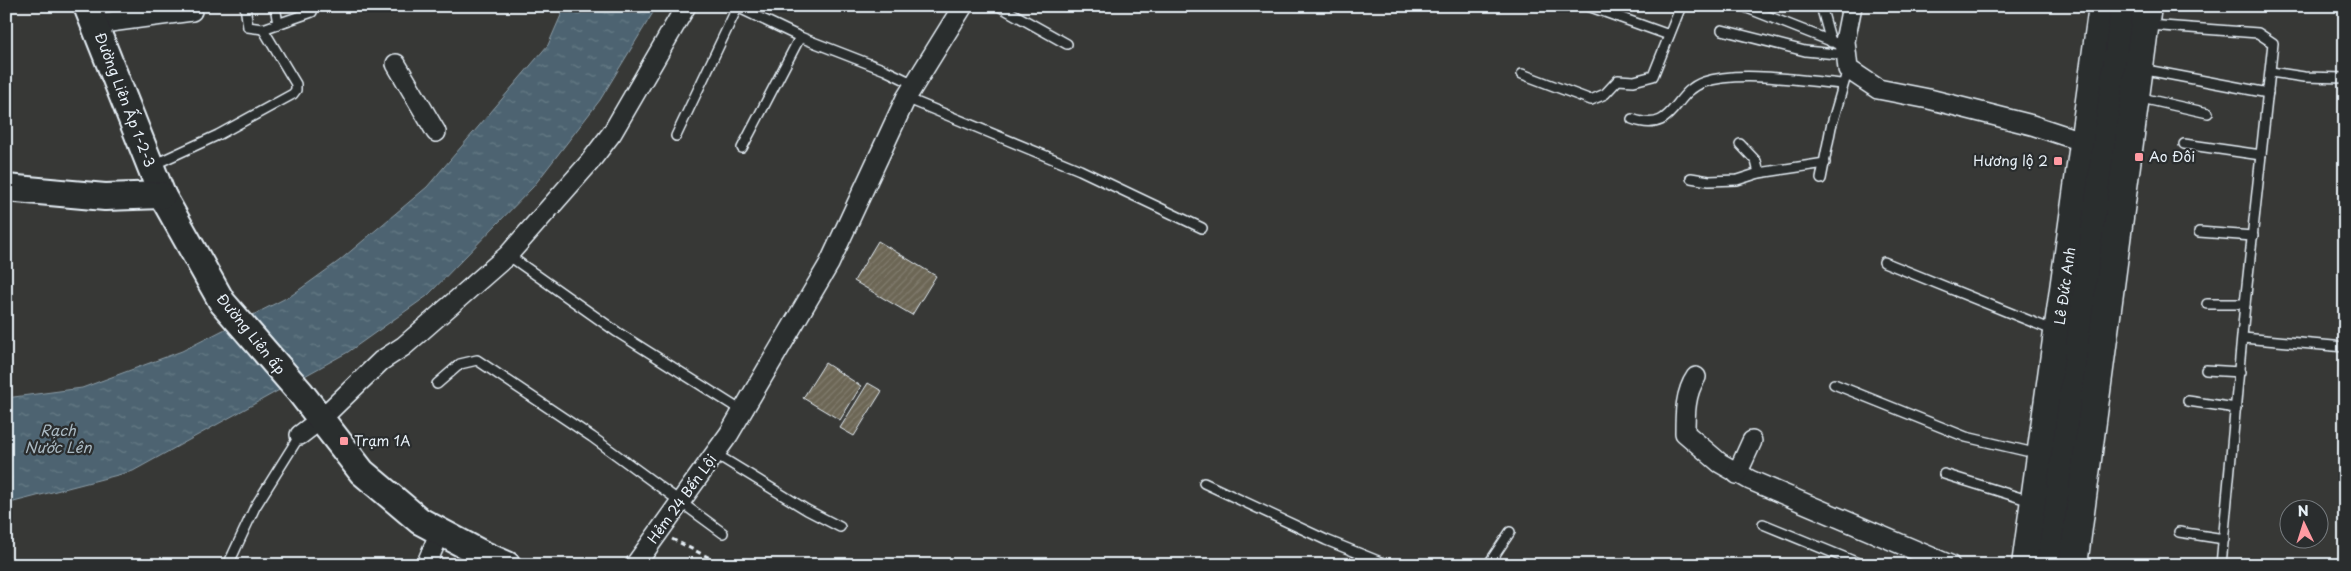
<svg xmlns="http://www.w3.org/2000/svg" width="2351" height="571" font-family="'Playpen Sans',sans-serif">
<defs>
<pattern id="water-ripples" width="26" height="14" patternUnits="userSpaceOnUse" patternTransform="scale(1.25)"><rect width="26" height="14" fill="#4d6471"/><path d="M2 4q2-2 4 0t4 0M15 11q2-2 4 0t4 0" fill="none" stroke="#677b86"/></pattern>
<pattern id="building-hatch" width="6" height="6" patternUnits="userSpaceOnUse" patternTransform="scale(1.25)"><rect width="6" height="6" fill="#6c6655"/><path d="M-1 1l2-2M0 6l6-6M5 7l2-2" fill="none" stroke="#817c6e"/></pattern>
</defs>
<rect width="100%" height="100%" fill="#373836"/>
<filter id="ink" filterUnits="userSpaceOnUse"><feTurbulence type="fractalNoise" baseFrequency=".02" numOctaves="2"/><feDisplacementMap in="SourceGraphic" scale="10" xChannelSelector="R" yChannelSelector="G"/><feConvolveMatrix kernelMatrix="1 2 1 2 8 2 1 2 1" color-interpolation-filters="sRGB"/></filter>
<g filter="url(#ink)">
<polygon fill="url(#water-ripples)" stroke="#8b9ca7" points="565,6 657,6 600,100 533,187 427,296 348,352 133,471 6,504 6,398 82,388 182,351 292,295 339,261 427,187 548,45"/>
<g fill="url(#building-hatch)" stroke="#e8f1f8">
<polygon points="878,241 936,276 912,315 854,281"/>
<polygon points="825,363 861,386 840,420 803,398"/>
<polygon points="868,383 882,391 854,436 840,428"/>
</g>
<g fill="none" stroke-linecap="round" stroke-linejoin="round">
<defs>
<g id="lane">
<polyline points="245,6 248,27 263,29 312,12 310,6"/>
<polyline points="275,6 278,24"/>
<polyline points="735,6 800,37 885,70 914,84"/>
<polyline points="999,6 1067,44"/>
<polyline points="1588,6 1669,35"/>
<polyline points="1742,6 1846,47"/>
<polyline points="1821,6 1831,42"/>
<polyline points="2149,25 2258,33 2273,43 2245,304 2221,565"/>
<polyline points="1722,30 1805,51 1847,55"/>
<polyline points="2141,69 2268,93"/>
<polyline points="2271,72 2304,77 2345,78"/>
<polyline points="1522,74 1591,100 1605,94 1618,80 1634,81 1653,76 1681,6"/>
<polyline points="2137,97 2208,113"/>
<polyline points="906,98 1080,170 1202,228"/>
<path d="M1632,119C1675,135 1672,93 1704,82C1739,70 1805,81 1843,84"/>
<polyline points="676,136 737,8"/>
<polyline points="1740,144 1756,161 1759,173"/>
<polyline points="2184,144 2261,155"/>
<polyline points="742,148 800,37"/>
<polyline points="153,165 218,135 293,94 296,90 296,84 263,29"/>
<polyline points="1691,178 1709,181 1737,180 1759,173 1825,163"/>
<polyline points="1821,179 1831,127 1845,79"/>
<polyline points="2199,232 2253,236"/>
<polyline points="508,255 617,332 742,411"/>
<polyline points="1884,262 2045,327"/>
<polyline points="2207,304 2245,304"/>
<polyline points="2243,338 2345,347"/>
<polyline points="2206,370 2240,372"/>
<polyline points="437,384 460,364 477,360 592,437 723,533"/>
<polyline points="1834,384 1966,437 2026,451"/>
<polyline points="2188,401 2236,408"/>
<polyline points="714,453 807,510 840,527"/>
<polyline points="1944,474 2021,498"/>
<polyline points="1204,483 1326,540 1388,565"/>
<polyline points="1763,524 1863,565"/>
<polyline points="2179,532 2224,539"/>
<polyline points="228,565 255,507 300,435"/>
<polyline points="1488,565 1510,532"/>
</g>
<g id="street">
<polyline points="1852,6 1845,41 1848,69 1878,89 1929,99 2032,125 2084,142"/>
<polyline points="95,24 192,11"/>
<polyline points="396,64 436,132"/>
<path d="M1696,377C1685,393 1685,414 1685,433L1720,463L1750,480L1950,565"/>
<polyline points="300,435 321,419 381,361 404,346 508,255 589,163 612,133 686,6"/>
<polyline points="1737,474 1752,441"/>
<polyline points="426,565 440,532"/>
<polyline points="635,565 729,434 829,264 906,98 963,6"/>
</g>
<g id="secondary">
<polyline points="87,6 162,195 222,302 300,392 362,472 420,521 482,554 507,565"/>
<polyline points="6,188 105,197 162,195"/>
</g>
<g id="highway">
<polyline points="2026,565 2103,6"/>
<polyline points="2051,565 2125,6"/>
<polyline points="2073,565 2147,6"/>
</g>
</defs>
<use href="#lane" stroke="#e8f1f8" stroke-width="12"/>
<use href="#street" stroke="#e8f1f8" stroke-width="22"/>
<use href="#secondary" stroke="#e8f1f8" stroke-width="30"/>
<use href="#highway" stroke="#e8f1f8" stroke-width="31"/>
<polyline stroke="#e8f1f8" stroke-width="3" stroke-dasharray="5 4" stroke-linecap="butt" points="672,539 724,565"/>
<use href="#lane" stroke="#2a2d2e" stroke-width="9"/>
<use href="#street" stroke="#2a2d2e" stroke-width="19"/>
<use href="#secondary" stroke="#2a2d2e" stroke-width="26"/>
<use href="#highway" stroke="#2a2d2e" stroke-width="28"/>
</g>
</g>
<g fill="#ff9aa2" stroke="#2a2d2e" stroke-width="2">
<rect x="2134" y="152" width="10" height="10" rx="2.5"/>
<rect x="2053" y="156" width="10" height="10" rx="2.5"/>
<rect x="339" y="436" width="10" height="10" rx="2.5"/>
</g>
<g text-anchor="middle" stroke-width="4.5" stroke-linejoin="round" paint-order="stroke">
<g font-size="14" fill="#e8f1f8" stroke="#2a2d2e">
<text transform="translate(125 100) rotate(69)" y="5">Đường Liên Ấp 1-2-3</text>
<text transform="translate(2065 286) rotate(-82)" y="5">Lê Đức Anh</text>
<text transform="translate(251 334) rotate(51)" y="5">Đường Liên ấp</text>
<text transform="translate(682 499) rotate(-54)" y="5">Hẻm 24 Bến Lội</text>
</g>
<g font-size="14" fill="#e8f1f8" stroke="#2a2d2e" text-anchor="start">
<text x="2149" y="162">Ao Đôi</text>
<text x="2048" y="166" text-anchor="end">Hương lộ 2</text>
<text x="354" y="446">Trạm 1A</text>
</g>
<g font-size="15" font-style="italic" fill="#aab9c2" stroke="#2a2d2e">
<text x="58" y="436">Rạch<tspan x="58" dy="17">Nước Lên</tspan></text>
</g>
</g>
<rect width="2351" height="571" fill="none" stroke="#2a2d2e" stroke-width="25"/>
<rect x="12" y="12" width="2326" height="546" fill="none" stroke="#e8f1f8" stroke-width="2" filter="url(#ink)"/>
<g transform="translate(2304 524) rotate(356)"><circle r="24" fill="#2a2d2e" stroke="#767b7f"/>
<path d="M0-4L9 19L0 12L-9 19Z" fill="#ff9aa2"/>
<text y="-8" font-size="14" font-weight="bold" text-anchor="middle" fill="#e8f1f8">N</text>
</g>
</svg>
